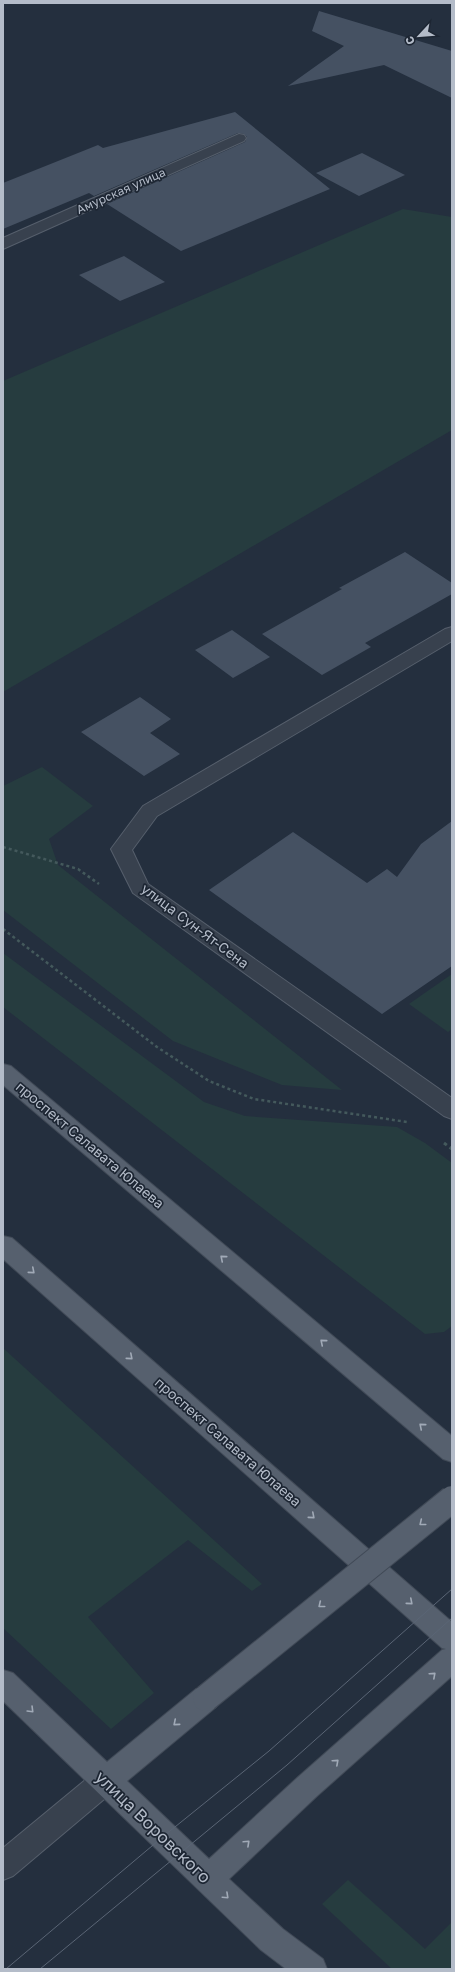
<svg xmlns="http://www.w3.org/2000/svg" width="455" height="1972" font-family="'Golos Text',sans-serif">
<rect width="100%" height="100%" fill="#242f3e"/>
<g fill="#263c3f">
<polygon points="403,209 452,217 452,430 3,692 3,381"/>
<polygon points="42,767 93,806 49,839 58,865 342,1090 282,1085 173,1041 3,910 3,786"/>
<polygon points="3,953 204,1102 245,1116 397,1127 425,1143 452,1163 452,1326 444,1332 425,1334 3,1007"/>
<polygon points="452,974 452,1029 448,1032 409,1004"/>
<polygon points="3,1348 262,1584 252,1591 188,1540 88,1617 154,1693 111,1729 3,1628"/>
<polygon points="348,1880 425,1949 452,1922 452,1969 392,1969 322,1904"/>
</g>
<g fill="#455162">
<polygon points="319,11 452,51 452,98 384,65 288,86 344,46 312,31"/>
<polygon points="235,112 330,189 181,251 107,204 245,142 247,137 244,134 238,133 94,196 89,193 3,229 3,183 98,145 103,148"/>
<polygon points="362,153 405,175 359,196 316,173"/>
<polygon points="124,256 165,282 120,301 79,275"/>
<polygon points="405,552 452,583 452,594 365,643 371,647 322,675 262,634 342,589 339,588"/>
<polygon points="232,630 270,657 233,678 195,650"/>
<polygon points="140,697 171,719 150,733 180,754 144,776 81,732"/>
<polygon points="452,821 452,966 382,1014 209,890 293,832 367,883 387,869 397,877 421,844"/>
</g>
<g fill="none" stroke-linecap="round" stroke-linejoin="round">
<defs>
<g id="minor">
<polygon points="239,134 244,135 246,138 244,141 3,249 3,238"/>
<polygon points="452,627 452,641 157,816 132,850 148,884 452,1098 452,1119 444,1116 133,893 111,849 143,806 445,629"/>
<polygon points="105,1768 115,1772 119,1781 115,1790 13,1876 3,1880 3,1848 95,1772"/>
</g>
<g id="major">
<polygon points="3,1064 11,1066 452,1436 452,1462 443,1459 3,1085"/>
<polygon points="3,1236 12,1238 452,1622 452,1676 317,1796 229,1879 283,1929 323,1959 327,1969 286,1969 261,1950 3,1701 3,1670 13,1673 107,1762 196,1689 206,1685 216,1689 220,1698 216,1707 127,1781 209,1859 297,1778 442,1650 446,1649 442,1648 3,1259"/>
</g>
</defs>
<use href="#minor" stroke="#565f6c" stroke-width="2"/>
<use href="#major" stroke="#414a57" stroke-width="2"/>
<g stroke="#44595c" stroke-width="2.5" stroke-dasharray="3 3" stroke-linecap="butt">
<polyline points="3,847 78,869 99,884"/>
<polyline points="3,929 157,1047 209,1081 254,1099 407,1122"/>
</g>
<polyline stroke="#44595c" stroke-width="3" stroke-dasharray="3.5 3.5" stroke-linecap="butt" points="444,1143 452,1149"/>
<use href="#minor" fill="#38414e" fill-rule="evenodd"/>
<use href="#major" fill="#56606e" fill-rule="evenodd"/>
<g stroke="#5a6575" stroke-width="1">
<polyline points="6,1969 165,1835 269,1751 452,1589"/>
<polyline points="40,1969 287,1765 452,1618"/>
</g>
<defs>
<polyline id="major-bridge" points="206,1698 452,1499"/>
</defs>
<use href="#major-bridge" stroke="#414a57" stroke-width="28" stroke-linecap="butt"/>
<use href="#major-bridge" stroke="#56606e" stroke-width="26"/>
</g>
<defs><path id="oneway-chevron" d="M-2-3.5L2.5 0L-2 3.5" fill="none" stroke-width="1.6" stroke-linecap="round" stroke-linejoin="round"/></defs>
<g stroke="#a1aab7">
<use href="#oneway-chevron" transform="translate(223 1258) rotate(-140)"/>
<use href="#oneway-chevron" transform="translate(32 1271) rotate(41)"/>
<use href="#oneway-chevron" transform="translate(323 1342) rotate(-140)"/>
<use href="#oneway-chevron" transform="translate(130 1357) rotate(41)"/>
<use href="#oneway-chevron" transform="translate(422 1426) rotate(-140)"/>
<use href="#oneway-chevron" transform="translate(312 1516) rotate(41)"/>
<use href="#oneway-chevron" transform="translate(422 1523) rotate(141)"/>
<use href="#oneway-chevron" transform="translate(410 1602) rotate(41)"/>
<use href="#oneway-chevron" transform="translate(321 1605) rotate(141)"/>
<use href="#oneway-chevron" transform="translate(433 1675) rotate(-42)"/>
<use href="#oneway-chevron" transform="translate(31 1710) rotate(45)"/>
<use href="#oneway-chevron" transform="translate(176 1723) rotate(140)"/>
<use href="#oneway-chevron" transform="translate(336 1762) rotate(-42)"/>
<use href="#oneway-chevron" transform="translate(247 1843) rotate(-43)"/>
<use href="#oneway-chevron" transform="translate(226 1896) rotate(43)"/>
</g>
<g text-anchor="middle" stroke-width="3.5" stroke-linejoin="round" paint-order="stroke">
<g font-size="12" fill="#b4bcc9" stroke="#1d2633">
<text transform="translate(121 191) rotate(-24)" y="4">Амурская улица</text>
</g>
<g font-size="14" fill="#b4bcc9" stroke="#1d2633">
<text transform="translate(195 926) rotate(37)" y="5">улица Сун-Ят-Сена</text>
<text transform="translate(90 1145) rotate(40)" y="5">проспект Салавата Юлаева</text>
<text transform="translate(228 1442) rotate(41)" y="5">проспект Салавата Юлаева</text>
</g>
<g font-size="17" fill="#b4bcc9" stroke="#1d2633">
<text transform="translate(153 1827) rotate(44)" y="6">улица Воровского</text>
</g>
</g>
<rect width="455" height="1972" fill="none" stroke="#b4bcc9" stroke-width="8"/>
<g transform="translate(419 36) rotate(244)" stroke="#1d2633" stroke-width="3" paint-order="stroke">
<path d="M0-3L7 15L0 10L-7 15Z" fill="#b4bcc9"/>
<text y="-6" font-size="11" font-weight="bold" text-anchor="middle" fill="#b4bcc9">С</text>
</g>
</svg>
